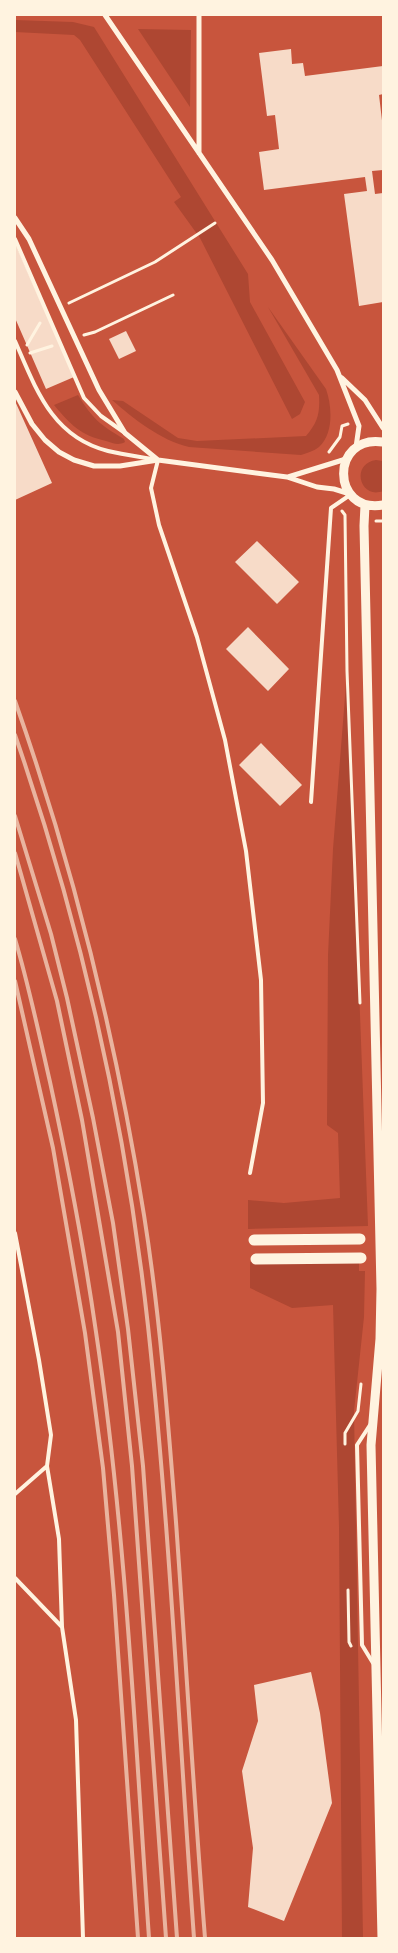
<svg xmlns="http://www.w3.org/2000/svg" width="398" height="1953" font-family="'DejaVu Sans',sans-serif">
<style>
.green{fill:#ae4732}
.building{fill:#f7dbc8}
.lines{fill:none;stroke-linecap:round;stroke-linejoin:round}
.path{stroke:#fff3e0;stroke-width:3}
.service{stroke:#fff3e0;stroke-width:4}
.minor{stroke:#fff3e0;stroke-width:5}
.tertiary{stroke:#fff3e0;stroke-width:9}
.primary{stroke:#fff3e0;stroke-width:11}
.rail{stroke:#e9b49f;stroke-width:4}
</style>
<rect width="100%" height="100%" fill="#c8553d"/>
<path class="green" d="M15,20L73,22L94,27L248,274L250,302L305,402L300,414L292,419L200,238L174,202L181,197L80,40L74,35L15,32Z
M138,29L191,30L190,107Z
M268,307L326,389C332,406 334,433 319,447C314,451 307,453 301,455L189,447C160,440 134,419 112,400L123,401L178,438L197,441L306,436C318,422 320,413 319,395Z
M78,395C93,419 99,424 124,439L125,442C118,446 113,443 106,441C80,435 71,425 54,405Z
M376,460L383,461V491C360,500 350,464 376,460Z
M347,671L368,1226L248,1229V1200L284,1203L340,1198L338,1133L327,1125L328,955L333,849Z
M359,1260V1271H365L364,1317L354,1411L363,1938H342L339,1527L333,1305L292,1308L250,1288V1262Z"/>
<path class="building" d="M291,49L292,64L303,63L305,76L383,66V94L379,95L383,129V170L372,171L375,194L383,193V302L359,306L344,194L367,191L365,177L264,190L259,152L279,149L275,115L267,116L259,53Z
M15,243L74,377L46,389L15,318Z
M126,331L136,351L119,359L109,339Z
M15,401L52,483L15,500Z
M257,541L299,582L277,604L235,562Z
M248,627L289,669L268,691L226,649Z
M261,743L302,785L280,806L239,765Z
M311,1672L320,1713L332,1803L284,1921L248,1907L253,1848L242,1771L258,1721L254,1685Z"/>
<g class="lines">
<path class="path" d="M69,303L155,262L215,223
M84,335L95,332L173,295
M27,345L40,323
M30,353L52,346
M329,452L340,437L342,426L348,424
M342,511L345,515L347,671L360,1003
M376,521H383
M345,1444V1433L358,1411L361,1384
M348,1590L349,1642L351,1646"/>
<path class="service" d="M15,239L84,398L101,416L125,433
M15,341C36,389 52,437 108,451C125,455 142,457 158,460L151,488L159,525L197,637L225,740L246,851L261,980L263,1103L250,1173
M311,802L331,508L350,495
M15,1233L39,1360L51,1435L47,1466L15,1494
M370,1425L357,1445L362,1645L373,1663
M47,1466L59,1539L62,1627
M15,1578L62,1627L76,1720L83,1938"/>
<path class="minor" d="M105,15L272,260L337,370L359,426L356,447
M199,153V15
M15,218L29,239L99,390L125,433L158,460
M342,378L365,400L383,428
M15,392L32,424L45,440L59,452L74,460L94,466H120L158,460L287,477L317,487L334,489L350,494
M288,477L346,459"/>
<path class="tertiary" d="M383,442C330,434 331,514 383,505
M365,505L364,526L381,1289L380,1339L371,1445L382,1938"/>
<path class="primary" d="M254,1240L360,1239
M256,1259L361,1258"/>
<path class="rail" d="M15,701C74,868 116,1040 144,1215C160,1316 168,1420 176,1522C186,1661 194,1800 205,1938
M15,735C81,925 126,1126 148,1326C170,1529 179,1734 194,1938
M15,816L51,934L67,998L93,1118L113,1223L128,1329L143,1466L177,1938
M15,853L57,1001L82,1120L118,1332L132,1466L166,1938
M15,939C29,986 39,1034 50,1082C68,1165 84,1248 96,1332C126,1532 135,1736 149,1938
M15,981L53,1148L85,1333L103,1468L114,1595L138,1938"/>
</g>
<rect width="398" height="1953" fill="none" stroke="#fff3e0" stroke-width="32"/>
</svg>
